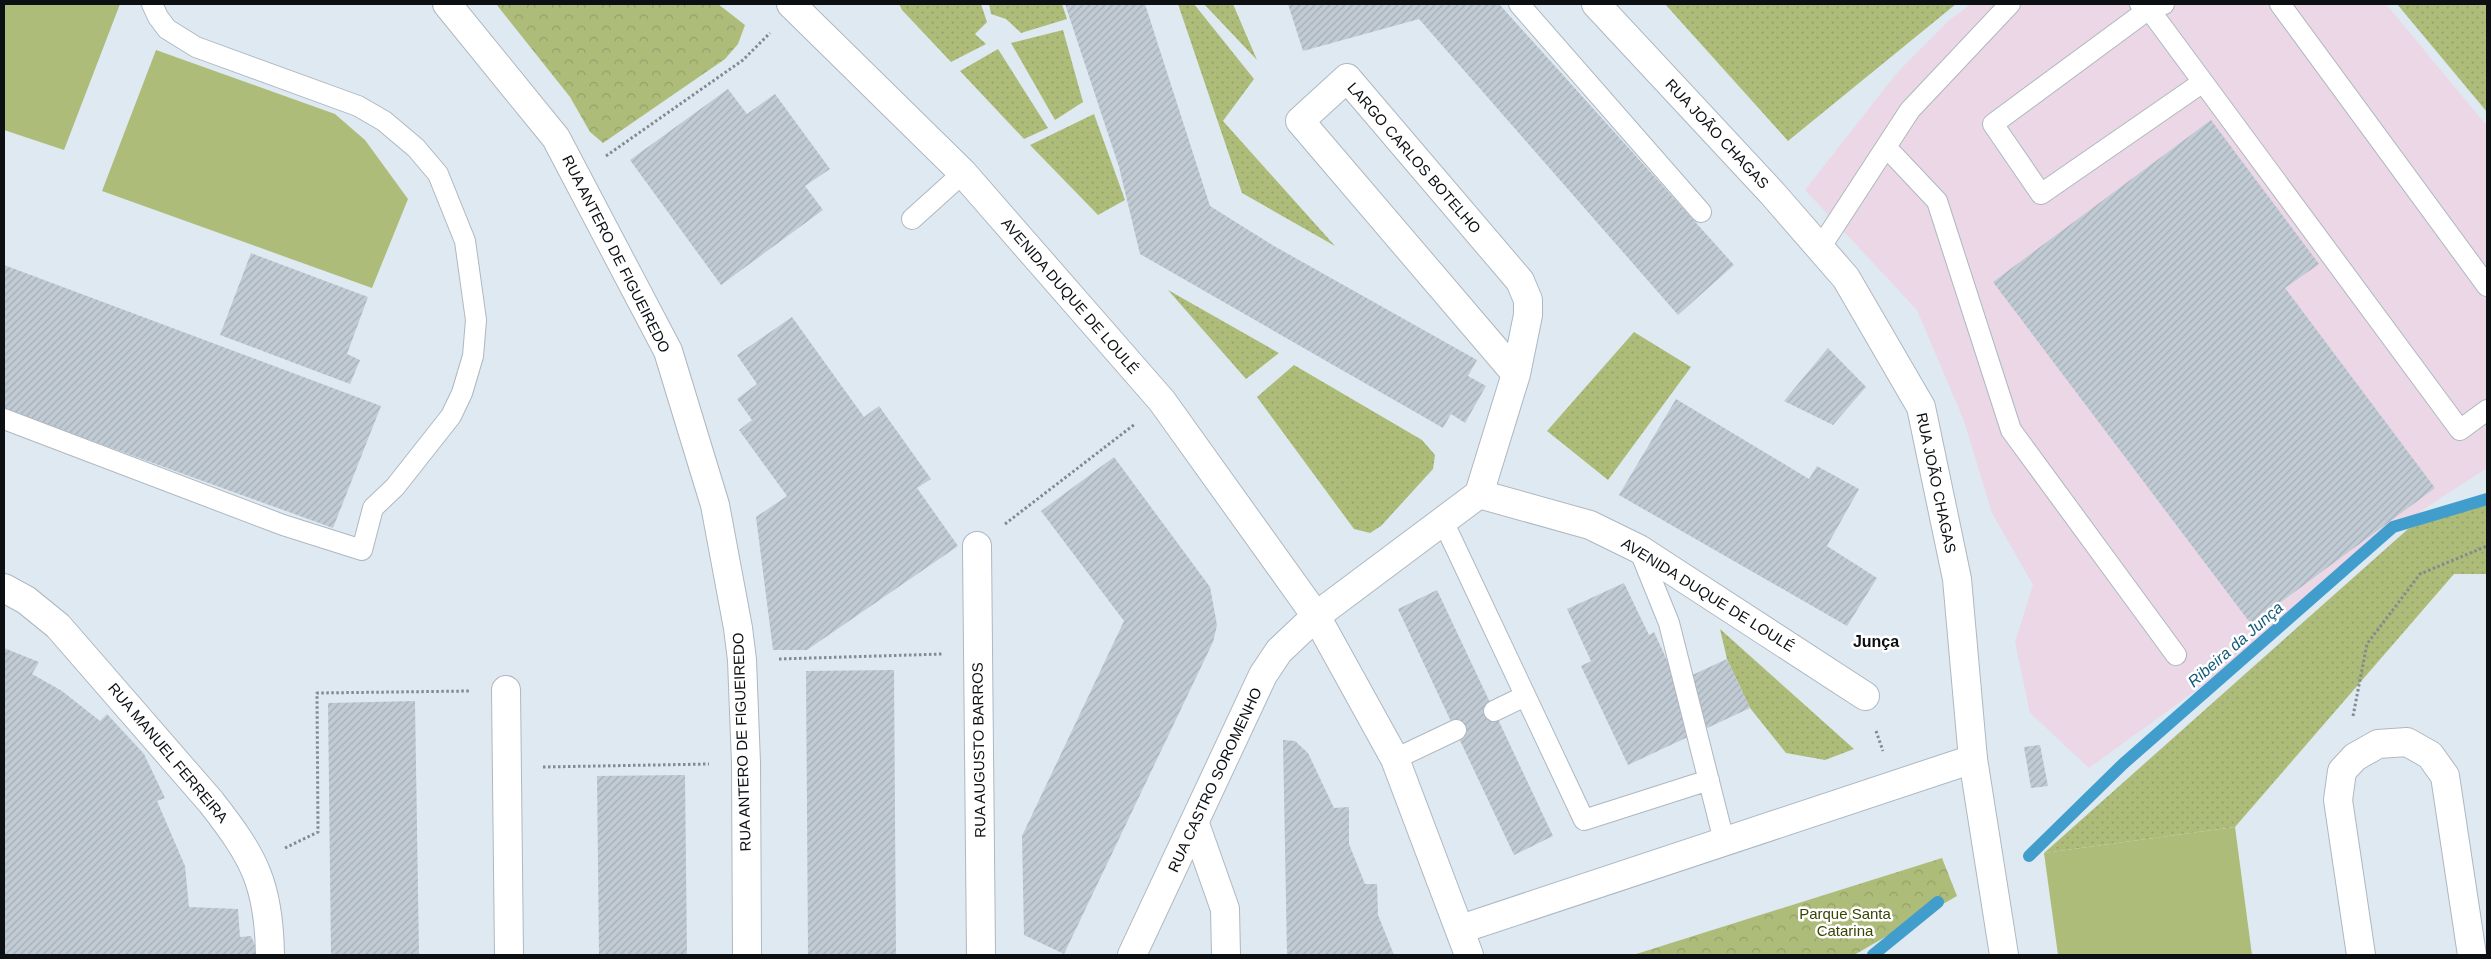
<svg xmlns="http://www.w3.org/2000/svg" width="2491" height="959" font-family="Arial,sans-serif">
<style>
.commercial{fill:#ebd7e6}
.grass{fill:url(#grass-dots)}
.park{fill:url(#park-crowns)}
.pitch{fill:#aebc7a}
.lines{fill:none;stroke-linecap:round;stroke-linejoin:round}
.stream{stroke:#419ecc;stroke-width:12}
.building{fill:url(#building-hatch)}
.service-casing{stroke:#aeb8c1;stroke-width:22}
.minor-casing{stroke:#aeb8c1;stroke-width:30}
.tertiary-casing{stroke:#aeb8c1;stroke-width:30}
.path{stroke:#838a90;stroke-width:3;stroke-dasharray:2.5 2.5;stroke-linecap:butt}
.service{stroke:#fff;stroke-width:20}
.minor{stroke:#fff;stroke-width:28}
.tertiary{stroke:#fff;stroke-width:28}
.labels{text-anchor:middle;stroke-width:5;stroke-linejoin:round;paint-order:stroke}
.street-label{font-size:15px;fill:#0d1013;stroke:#fff}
.park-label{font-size:15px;fill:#3a4402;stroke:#fff}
.neighbourhood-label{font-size:16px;font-weight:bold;fill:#0d1013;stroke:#fff}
.water-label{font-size:16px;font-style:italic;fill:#145b7b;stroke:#fff}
</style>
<defs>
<pattern id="grass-dots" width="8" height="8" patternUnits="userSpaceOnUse" patternTransform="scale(1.25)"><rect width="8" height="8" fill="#aebc7a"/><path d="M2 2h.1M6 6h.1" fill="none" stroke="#94a169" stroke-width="1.8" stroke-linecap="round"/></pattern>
<pattern id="park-crowns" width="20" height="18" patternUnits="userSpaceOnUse" patternTransform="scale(1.25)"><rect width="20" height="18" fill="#aebc7a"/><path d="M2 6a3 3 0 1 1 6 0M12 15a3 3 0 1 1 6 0" fill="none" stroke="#94a169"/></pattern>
<pattern id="building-hatch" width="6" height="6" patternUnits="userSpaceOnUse" patternTransform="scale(1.25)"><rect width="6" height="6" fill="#c1cbd4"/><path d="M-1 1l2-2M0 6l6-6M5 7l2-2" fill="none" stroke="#a5adb5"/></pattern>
</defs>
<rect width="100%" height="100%" fill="#dfe9f2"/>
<path class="commercial" d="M1971,4H2386L2487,126V468L2427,507L2202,686L2089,768L2030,713L2015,642L2033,585L1992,513L1964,421L1917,310L1805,190L1896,74L1948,21Z"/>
<path class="grass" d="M899,4H981L987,22L975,34L986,44L951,62L902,10Z
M989,4H1062L1067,19L1021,33L1006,19L991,14Z
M1178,4H1194L1254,79L1223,121L1335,246L1242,193Z
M1204,4H1233L1257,60Z
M1665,4H1956L1788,141Z
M2397,4H2487V112Z
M1063,30L1083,102L1055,120L1011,43Z
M998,49L1048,128L1024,139L960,71Z
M1094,114L1125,200L1098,215L1030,145Z
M1168,290L1279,353L1246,379Z
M1634,332L1691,367L1608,480L1547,431Z
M1294,365L1422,440L1435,455L1433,469L1381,526L1370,533L1354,529L1257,397Z
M2487,502V574H2454L2235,827L2044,853L2408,529Z
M1720,629L1854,749L1825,760L1786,753L1750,708L1727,659Z"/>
<path class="park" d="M496,4H718L745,25L738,44L725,59L603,143L590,132L570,97Z
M1942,858L1957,896L1854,955H1633Z"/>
<path class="pitch" d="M4,4H120L64,150L4,130Z
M156,50L335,114L365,140L408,199L372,288L102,191Z
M2235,827L2252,955H2058L2044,853Z"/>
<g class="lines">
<path class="stream" d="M2029,856L2123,764L2393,527L2487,499
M1873,955L1938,902"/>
</g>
<path class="building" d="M1065,4H1145L1210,206L1274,246L1477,360L1468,376L1486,386L1465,423L1451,414L1443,428L1140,254L1119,167Z
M1288,4H1499L1734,265L1678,315L1419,19L1303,51Z
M728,89L747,114L775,94L830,169L805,186L823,210L721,285L630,160Z
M2211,120L2319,264L2285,288L2435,488L2251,624L1993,282Z
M251,253L368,297L347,354L360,360L350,384L220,335Z
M4,265L381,406L333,528L4,409Z
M792,317L864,417L879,406L931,479L917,488L958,546L807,650H773L756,517L787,496L739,430L752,420L737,399L757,384L737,355Z
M1828,348L1866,387L1833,425L1784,401Z
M1676,399L1809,479L1817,466L1859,489L1827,546L1877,578L1847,626L1619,495Z
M1114,457L1210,587L1217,625L1213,642L1064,954L1024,935L1022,836L1124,621L1041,511Z
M1624,583L1649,635L1654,632L1677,682L1727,659L1750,708L1628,765L1581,666L1591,661L1567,609Z
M1437,590L1553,836L1514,855L1398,609Z
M4,648L39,662L32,674L62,691L100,721L107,714L144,754L165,798L157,801L185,866L189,907L238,909L240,937L251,936L257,950L256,955H4Z
M894,670L896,955H808L806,671Z
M415,701L419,955H331L328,703Z
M1283,740L1295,741L1308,753L1334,808L1349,807V844L1365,884H1377L1378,915L1394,955H1287Z
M2040,745L2048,786L2031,788L2024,747Z
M685,775L687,955H599L597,776Z"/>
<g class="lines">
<g class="service-casing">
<path id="service" d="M1519,4L1701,212
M2140,4L2149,9L2460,430L2487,410
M2164,4L2149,9L1993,124L2041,194L2203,82
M2280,4L2487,286
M1886,147L1937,201L2011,430L2176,655
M912,219L963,173
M1820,248L1910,110L2010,4
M4,419L283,525L362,550L373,508L395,487L451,416L462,393L473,356L476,320L465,241L438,174L416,148L384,121L358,106L196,47L167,29L158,17L152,4
M1443,521L1584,820L1709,780
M1639,549L1669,623L1724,841
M1494,711L1525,696
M1395,759L1456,730"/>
</g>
<g class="minor-casing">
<path id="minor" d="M447,4L556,138L668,351L715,505L738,628L742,660L746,763L747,955
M791,4L963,173L1162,401L1316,616L1395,759L1469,955
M1479,494L1516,374L1300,121L1347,78L1520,281L1528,300V315L1516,374
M977,546L981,955
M4,588L26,600L58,626L211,802C254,857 269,884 270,955
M506,690L509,955
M1195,824L1225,909L1226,955
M1461,929L1973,759
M1132,955L1263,675L1279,651L1316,616L1479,494L1590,525L1639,549L1865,696
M2361,955L2338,800L2342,771L2355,757L2378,744L2407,742L2430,755L2445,776L2472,955"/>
</g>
<g class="tertiary-casing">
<path id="tertiary" d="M1596,4L1772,193L1846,278L1921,407L1957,579L1973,759L2004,955"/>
</g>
<path class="path" d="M606,156L743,60L770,33
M1005,524L1135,424
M779,659L943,654
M2353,716L2367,644L2420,574L2487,546
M1876,731L1883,751
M543,767L709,764
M285,848L318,832L317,693L470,691"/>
<use href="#service" class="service"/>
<use href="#minor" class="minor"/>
<use href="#tertiary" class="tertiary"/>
</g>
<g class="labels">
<g class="street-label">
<text transform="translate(1717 134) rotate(47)" y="5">RUA JOÃO CHAGAS</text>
<text transform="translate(1414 158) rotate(49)" y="5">LARGO CARLOS BOTELHO</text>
<text transform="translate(616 254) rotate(63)" y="5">RUA ANTERO DE FIGUEIREDO</text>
<text transform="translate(1070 296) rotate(49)" y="5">AVENIDA DUQUE DE LOULÉ</text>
<text transform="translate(1936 483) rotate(78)" y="5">RUA JOÃO CHAGAS</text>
<text transform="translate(1708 595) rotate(32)" y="5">AVENIDA DUQUE DE LOULÉ</text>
<text transform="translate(742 742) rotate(-92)" y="5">RUA ANTERO DE FIGUEIREDO</text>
<text transform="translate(979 750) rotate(-91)" y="5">RUA AUGUSTO BARROS</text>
<text transform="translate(168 753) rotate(50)" y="5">RUA MANUEL FERREIRA</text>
<text transform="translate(1215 780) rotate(-65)" y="5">RUA CASTRO SOROMENHO</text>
</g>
<g class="park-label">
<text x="1845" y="919">Parque Santa<tspan x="1845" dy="17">Catarina</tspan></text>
</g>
<g class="neighbourhood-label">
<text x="1876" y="647">Junça</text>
</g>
<g class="water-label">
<text transform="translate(2235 644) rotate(-41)" y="6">Ribeira da Junça</text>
</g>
</g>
<rect width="2491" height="959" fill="none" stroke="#0d1013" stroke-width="10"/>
</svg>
